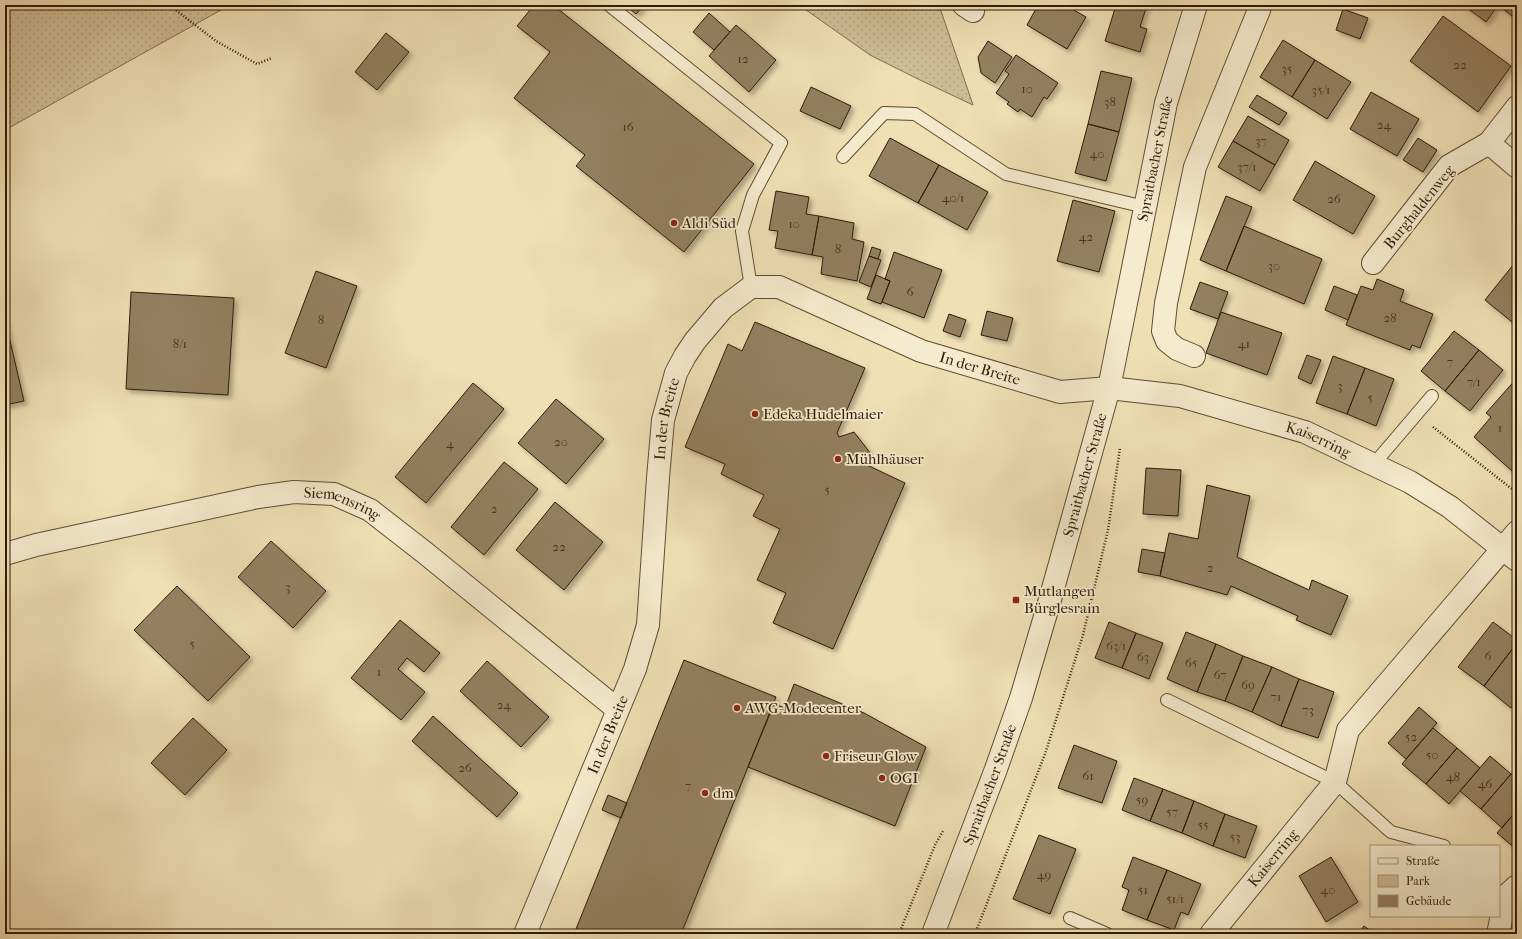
<svg xmlns="http://www.w3.org/2000/svg" width="1522" height="939" font-family="'IM FELL French Canon',serif">
<style>
.green{fill:url(#green-dots);stroke:#806c4f}
.building{fill:#948061;stroke:#311907;filter:url(#shadow)}
.lines{fill:none;stroke-linecap:round;stroke-linejoin:round}
.service-casing{stroke:#614b32;stroke-width:14}
.minor-casing{stroke:#614b32;stroke-width:24}
.tertiary-casing{stroke:#614b32;stroke-width:24}
.path{stroke:#311907;stroke-width:2.5;stroke-dasharray:1 2;stroke-linecap:butt}
.service{stroke:#f5ebce;stroke-width:12}
.minor{stroke:#f5ebce;stroke-width:22}
.tertiary{stroke:#f5ebce;stroke-width:22}
.poi-dot{fill:#8f2418;stroke:#f5ebce;stroke-width:1.5}
.labels{text-anchor:middle;stroke-width:3.5;stroke-linejoin:round;paint-order:stroke}
.number-label{font-size:13px;fill:#4a331e}
.street-label{font-size:15px;fill:#311907;stroke:#f5ebce}
.poi-label{font-size:15px;fill:#311907;stroke:#f5ebce;text-anchor:start}
</style>
<defs>
<pattern id="green-dots" width="8" height="8" patternUnits="userSpaceOnUse"><rect width="8" height="8" fill="#d0be97"/><path d="M2 2h.1M6 6h.1" fill="none" stroke="#b3a381" stroke-width="1.8" stroke-linecap="round"/></pattern>
<filter id="shadow"><feDropShadow dx="3.5" dy="3.5" stdDeviation="2" flood-color="#0004"/></filter>
</defs>
<rect width="100%" height="100%" fill="#f0e0b4"/>
<filter id="stains"><feTurbulence type="fractalNoise" baseFrequency=".005" numOctaves="4"/><feColorMatrix values="0 0 0 0 .2 0 0 0 0 .09 0 0 0 0 .02 0 0 0 .5 -.17"/></filter>
<radialGradient id="worn" r=".72"><stop offset=".6" stop-color="#630" stop-opacity="0"/><stop offset="1" stop-color="#630" stop-opacity=".3"/></radialGradient>
<path class="green" d="M5,5H230L5,130Z
M799,5H939L973,105L920,80L870,55Z"/>
<path class="building" d="M534,5H553L754,164L684,252L576,166L585,155L514,98L550,52L517,26Z
M625,5H644L636,14Z
M1034,5H1065L1086,17L1067,49L1027,25L1037,7Z
M1116,5H1147L1140,27L1147,29L1140,52L1105,41Z
M1463,5H1498L1486,22Z
M1498,5H1517V20Z
M1343,9L1368,18L1360,39L1336,30Z
M709,13L730,32L714,50L693,32Z
M1443,16L1511,66L1478,112L1410,61Z
M736,25L776,60L749,92L709,56Z
M386,33L409,52L377,90L355,72Z
M1283,40L1315,60L1292,97L1260,77Z
M988,41L1012,57L995,83L981,73L978,57Z
M1016,55L1058,83L1047,99L1044,97L1032,117L1020,109L1018,112L1007,104L1009,102L996,93L1009,74L1005,71Z
M1315,60L1351,82L1327,119L1292,97Z
M1101,71L1132,78L1119,132L1088,124Z
M811,87L851,106L840,129L800,111Z
M1371,92L1419,119L1397,156L1350,129Z
M1257,95L1287,113L1279,125L1249,107Z
M1248,116L1289,140L1275,165L1233,141Z
M1088,124L1119,132L1106,181L1075,173Z
M890,138L939,165L918,203L869,176Z
M1418,138L1437,150L1423,172L1403,160Z
M1233,141L1275,165L1260,191L1218,167Z
M1315,161L1375,196L1353,234L1293,200Z
M939,165L988,192L967,230L918,203Z
M776,191L809,197L806,214L819,216L812,255L775,248L778,231L769,230Z
M1226,196L1252,207L1226,271L1200,260Z
M1073,200L1115,211L1099,272L1057,261Z
M819,216L854,223L852,239L864,242L857,281L821,274L823,257L812,255Z
M1244,226L1322,259L1304,304L1226,271Z
M872,247L881,250L878,259L869,256Z
M894,252L942,270L924,318L882,302L890,281L885,279Z
M869,256L881,260L871,287L859,282Z
M1517,260V326L1485,300Z
M316,271L357,286L326,368L285,353Z
M876,275L890,281L881,304L867,299Z
M1377,279L1404,290L1400,301L1433,314L1420,348L1412,345L1410,350L1346,325L1361,286L1373,290Z
M1200,282L1228,292L1218,319L1190,309Z
M1334,286L1357,295L1348,320L1325,310Z
M131,292L234,298L228,395L126,389Z
M987,311L1013,318L1007,341L981,335Z
M1221,312L1282,333L1267,375L1206,353Z
M949,314L966,320L960,337L943,331Z
M5,319L24,401L5,405Z
M755,322L865,368L837,433L839,437L854,432L871,454L867,465L905,483L833,649L773,623L786,593L757,580L780,529L753,516L764,495L721,474L725,464L685,447L728,344L742,351Z
M1454,331L1479,350L1445,391L1421,371Z
M1479,350L1503,370L1470,411L1445,391Z
M1307,355L1321,360L1311,384L1298,378Z
M1333,356L1365,368L1347,414L1316,403Z
M1365,368L1394,379L1376,426L1347,414Z
M1517,378V466L1512,471L1474,437L1491,417L1486,413Z
M473,383L504,409L426,503L395,477Z
M556,399L604,439L566,484L518,443Z
M504,462L538,489L484,555L451,527Z
M1146,468L1181,470L1178,516L1143,514Z
M1207,485L1250,496L1237,557L1309,590L1312,580L1348,596L1331,635L1296,620L1298,616L1231,586L1227,595L1160,576L1169,533L1198,539Z
M555,502L603,542L564,590L516,550Z
M271,541L326,591L293,628L238,577Z
M1142,549L1165,553L1160,576L1138,572Z
M177,586L250,657L208,701L134,630Z
M400,620L440,653L424,672L407,658L398,669L425,692L401,720L351,678Z
M1109,622L1136,633L1122,668L1095,658Z
M1493,622L1517,640V643L1484,686L1458,667Z
M1186,632L1216,644L1197,692L1167,679Z
M1136,633L1163,643L1149,679L1122,668Z
M1517,643V700L1511,708L1484,686Z
M1216,644L1243,656L1225,701L1197,692Z
M1243,656L1272,667L1252,712L1225,701Z
M684,660L776,697L681,934H574Z
M487,661L549,717L521,747L460,691Z
M1272,667L1299,679L1281,726L1252,712Z
M1299,679L1334,692L1318,738L1281,726Z
M794,684L864,713L926,747L895,826L748,767L774,704L785,708Z
M1419,707L1437,723L1406,759L1388,743Z
M433,716L518,793L497,817L412,741Z
M193,718L227,750L185,795L151,763Z
M1433,728L1457,748L1426,784L1402,764Z
M1074,745L1117,761L1102,803L1058,788Z
M1457,748L1480,768L1449,804L1426,784Z
M1490,756L1511,774L1481,809L1460,791Z
M1511,774L1517,779V810L1502,828L1481,809Z
M1134,778L1163,789L1150,821L1122,810Z
M1163,789L1194,801L1182,833L1150,821Z
M608,795L627,803L621,818L602,810Z
M1194,801L1225,814L1213,846L1182,833Z
M1517,810V850L1497,833Z
M1225,814L1257,826L1245,858L1213,846Z
M1039,835L1076,849L1050,914L1013,899Z
M1133,857L1167,870L1147,920L1122,910L1129,890L1122,887Z
M1331,857L1358,902L1326,922L1299,876Z
M1167,870L1201,884L1188,915L1181,912L1174,930L1147,920Z
M1364,926L1375,934H1358Z"/>
<g class="lines">
<g class="service-casing">
<path id="service" d="M609,5L781,143L753,195L742,231L751,287
M843,157L884,113L915,114L1006,174L1145,207
M1374,464L1432,396
M1167,700L1335,782L1391,832L1444,846
M1070,918L1107,934"/>
</g>
<g class="minor-casing">
<g id="minor">
<path d="M964,5L973,11"/>
<path d="M1517,107L1489,143L1517,167"/>
<path d="M1373,263L1449,166L1489,143"/>
<path d="M1194,356L1177,349L1167,341L1163,331L1166,303L1195,167L1259,10L1260,5"/>
<path id="s1" d="M5,554L36,545L258,497L294,492L334,494L370,510L424,552L617,709"/>
<path id="s2" d="M525,934L635,669L648,625L658,478L663,420L676,373L685,356L695,341L723,308L751,287H779L921,351L1060,392L1109,388L1180,396L1305,432L1410,482L1450,507L1517,560"/>
<path id="s3" d="M1211,934L1335,782L1348,730L1517,532"/>
<path d="M1498,934L1506,896L1517,886"/>
</g>
</g>
<g class="tertiary-casing">
<g id="tertiary">
<path id="s4" d="M933,934L996,769L1021,698L1049,603L1109,388L1166,103L1196,5"/>
</g>
</g>
<path class="path" d="M169,5L216,41L257,64L272,58
M1433,427L1517,493
M899,934L935,845L943,831
M975,934L1045,754L1083,635L1108,530L1120,448"/>
<use href="#service" class="service"/>
<use href="#minor" class="minor"/>
<use href="#tertiary" class="tertiary"/>
</g>
<g class="poi-dot">
<circle cx="674" cy="223" r="4"/>
<circle cx="755" cy="414" r="4"/>
<circle cx="838" cy="459" r="4"/>
<rect x="1012" y="596" width="8" height="8" rx="2"/>
<circle cx="737" cy="708" r="4"/>
<circle cx="826" cy="756" r="4"/>
<circle cx="882" cy="778" r="4"/>
<circle cx="705" cy="793" r="4"/>
</g>
<g class="labels">
<g class="number-label">
<text x="743" y="63">12</text>
<text x="1460" y="69">22</text>
<text x="1287" y="73">35</text>
<text x="1027" y="93">10</text>
<text x="1321" y="94">35/1</text>
<text x="1110" y="106">38</text>
<text x="1384" y="129">24</text>
<text x="628" y="131">16</text>
<text x="1261" y="145">37</text>
<text x="1097" y="158">40</text>
<text x="1247" y="171">37/1</text>
<text x="953" y="202">40/1</text>
<text x="1334" y="203">26</text>
<text x="794" y="228">10</text>
<text x="1086" y="241">42</text>
<text x="838" y="253">8</text>
<text x="1274" y="270">30</text>
<text x="910" y="296">6</text>
<text x="1390" y="322">28</text>
<text x="321" y="324">8</text>
<text x="180" y="348">8/1</text>
<text x="1244" y="348">41</text>
<text x="1450" y="366">7</text>
<text x="1474" y="386">7/1</text>
<text x="1340" y="390">3</text>
<text x="1370" y="402">5</text>
<text x="1500" y="432">1</text>
<text x="561" y="446">20</text>
<text x="450" y="448">4</text>
<text x="827" y="494">5</text>
<text x="494" y="513">2</text>
<text x="559" y="551">22</text>
<text x="1210" y="572">2</text>
<text x="288" y="591">3</text>
<text x="192" y="648">5</text>
<text x="1116" y="650">63/1</text>
<text x="1488" y="660">6</text>
<text x="1143" y="661">63</text>
<text x="1191" y="667">65</text>
<text x="379" y="676">1</text>
<text x="1220" y="679">67</text>
<text x="1248" y="689">69</text>
<text x="1276" y="701">71</text>
<text x="504" y="709">24</text>
<text x="1308" y="714">73</text>
<text x="1411" y="741">52</text>
<text x="1432" y="759">50</text>
<text x="465" y="772">26</text>
<text x="1088" y="780">61</text>
<text x="1453" y="781">48</text>
<text x="1485" y="788">46</text>
<text x="688" y="790">7</text>
<text x="1142" y="804">59</text>
<text x="1172" y="816">57</text>
<text x="1203" y="829">55</text>
<text x="1235" y="841">53</text>
<text x="1044" y="879">49</text>
<text x="1143" y="894">51</text>
<text x="1328" y="894">40</text>
<text x="1175" y="903">51/1</text>
</g>
<g class="street-label">
<text dy="5" stroke="none"><textPath href="#s4" startOffset="808">Spraitbacher Straße</textPath></text>
<text transform="translate(1419 207) rotate(-51)" y="5">Burghaldenweg</text>
<text dy="5" stroke="none"><textPath href="#s2" startOffset="948">In der Breite</textPath></text>
<text dy="5" stroke="none"><textPath href="#s2" startOffset="540">In der Breite</textPath></text>
<text dy="5" stroke="none"><textPath href="#s2" startOffset="1297">Kaiserring</textPath></text>
<text dy="5" stroke="none"><textPath href="#s4" startOffset="484">Spraitbacher Straße</textPath></text>
<text dy="5" stroke="none"><textPath href="#s1" startOffset="346">Siemensring</textPath></text>
<text dy="5" stroke="none"><textPath href="#s2" startOffset="216">In der Breite</textPath></text>
<text dy="5" stroke="none"><textPath href="#s4" startOffset="160">Spraitbacher Straße</textPath></text>
<text dy="5" stroke="none"><textPath href="#s3" startOffset="98">Kaiserring</textPath></text>
</g>
<g class="poi-label">
<text x="682" y="228">Aldi Süd</text>
<text x="763" y="419">Edeka Hudelmaier</text>
<text x="846" y="464">Mühlhäuser</text>
<text x="1024" y="596">Mutlangen<tspan x="1024" dy="17">Bürglesrain</tspan></text>
<text x="745" y="713">AWG-Modecenter</text>
<text x="834" y="761">Friseur Glow</text>
<text x="890" y="783">OGI</text>
<text x="713" y="798">dm</text>
</g>
</g>
<rect width="1522" height="939" fill="none" stroke="#f0e0b4" stroke-width="20"/>
<rect x="6" y="6" width="1510" height="927" fill="none" stroke="#311907" stroke-width="2"/>
<rect x="10" y="10" width="1502" height="919" fill="none" stroke="#311907"/>
<rect x="1370" y="845" width="130" height="72" fill="#f5ebce" stroke="#a7977e"/>
<rect x="1378" y="858" width="20" height="6" fill="#f5ebce" stroke="#a7977e"/>
<text x="1406" y="865" font-size="12" fill="#311907">Straße</text>
<rect x="1378" y="875" width="20" height="12" fill="#d0be97" stroke="#a7977e"/>
<text x="1406" y="885" font-size="12" fill="#311907">Park</text>
<rect x="1378" y="895" width="20" height="12" fill="#948061" stroke="#a7977e"/>
<text x="1406" y="905" font-size="12" fill="#311907">Gebäude</text>
<rect width="100%" height="100%" filter="url(#stains)"/>
<rect width="100%" height="100%" fill="url(#worn)"/>
</svg>
